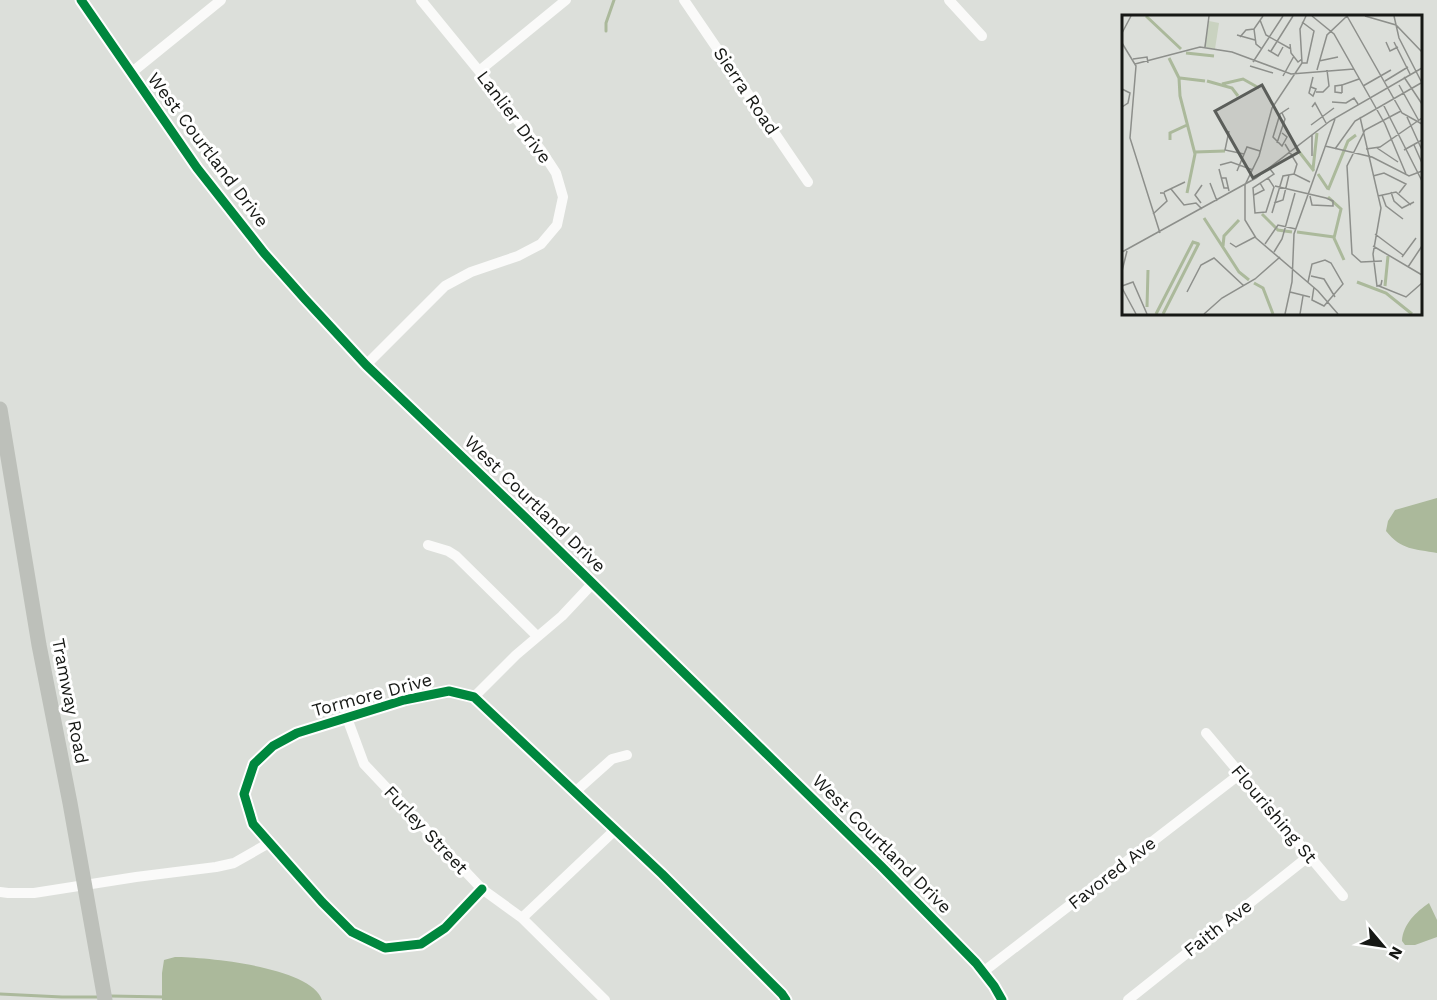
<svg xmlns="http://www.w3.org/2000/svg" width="1437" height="1000" font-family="'Work Sans',sans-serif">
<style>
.water{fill:#abb99b}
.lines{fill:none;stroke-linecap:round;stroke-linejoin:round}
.stream{stroke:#abb99b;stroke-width:3}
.minor{stroke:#fafaf9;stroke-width:10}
.secondary{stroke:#bdc0ba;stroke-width:15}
.cycleway-casing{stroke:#fff;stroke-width:13}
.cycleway{stroke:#00873e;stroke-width:9}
.labels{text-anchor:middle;stroke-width:6;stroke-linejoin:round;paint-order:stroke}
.street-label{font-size:18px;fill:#161815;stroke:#fff}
.inset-river{fill:none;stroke:#abb99b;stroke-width:3}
.inset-road{fill:none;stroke:#8d8f8b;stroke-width:1.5}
.view{fill:#5b5e5a;fill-opacity:0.15;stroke:#5b5e5a;stroke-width:3}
.inset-edge{fill:none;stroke:#161815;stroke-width:3}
</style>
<rect width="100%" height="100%" fill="#dcdfda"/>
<path class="water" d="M1437,498V553C1415,549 1401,550 1386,531L1388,521L1395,510Z
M1429,903L1437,920V937L1415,945H1405L1402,941C1403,924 1416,912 1429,903Z
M175,957C206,957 312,967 322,1000H162V973L164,960Z"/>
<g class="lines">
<path class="stream" d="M606,31V23L614,0
M0,994L62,997H100
M110,996L166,997"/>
<path class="minor" d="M81,0L197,168L264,253L304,298L366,365L527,519L882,867L976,963L994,986L1002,1000
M684,0L808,182
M949,0L982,36
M479,71L566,0
M131,73L221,0
M366,365L445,286L471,272L518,256L541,244L557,225L563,197L556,173L541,150L479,71L421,0
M428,545L448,551L456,556L537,636
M474,697L516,655L562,616L593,583
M347,718L364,764L482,889L522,918L605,1000
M1206,733L1343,896
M575,792L612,759L627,755
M482,889L445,928L421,944L385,948L352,932L322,902L253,824L244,794L254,764L273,746L297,733L404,700L449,691L474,697L662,874L782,994L786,1000
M0,892L8,893H34L136,877L216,867L234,863L269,843
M522,918L615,830
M983,972L1240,774
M1128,1000L1309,856"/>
<path class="secondary" d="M0,409L39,645L70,803L105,1000"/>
<g class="cycleway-casing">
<path id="cycleway" d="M81,0L197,168L264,253L304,298L366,365L527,519L882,867L976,963L994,986L1002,1000
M482,889L445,928L421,944L385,948L352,932L322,902L253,824L244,794L254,764L273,746L297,733L404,700L449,691L474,697L662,874L782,994L786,1000"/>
</g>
<use href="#cycleway" class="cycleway"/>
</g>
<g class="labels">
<g class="street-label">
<text transform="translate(746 91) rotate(56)" y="6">Sierra Road</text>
<text transform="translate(514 117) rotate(53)" y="6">Lanlier Drive</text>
<text transform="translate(208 150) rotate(53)" y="6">West Courtland Drive</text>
<text transform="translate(535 504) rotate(44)" y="6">West Courtland Drive</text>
<text transform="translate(372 695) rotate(-15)" y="6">Tormore Drive</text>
<text transform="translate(70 701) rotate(79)" y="6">Tramway Road</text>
<text transform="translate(1274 814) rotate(50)" y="6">Flourishing St</text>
<text transform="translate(426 830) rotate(47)" y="6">Furley Street</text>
<text transform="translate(882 844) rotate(45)" y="6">West Courtland Drive</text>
<text transform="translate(1112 873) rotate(-38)" y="6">Favored Ave</text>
<text transform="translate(1218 928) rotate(-38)" y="6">Faith Ave</text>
</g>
</g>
<g transform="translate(1122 15)">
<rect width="300" height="300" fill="#dcdfda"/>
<path d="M87,6L97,8L93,34L82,32Z" fill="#c9d2c0"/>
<path class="inset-river" d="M24,1L59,34M64,38L92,41M47,43L57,63L58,81L73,139L65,178M58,63L83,66M85,66L110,73L116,81M100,69L121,64L137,73M48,125V118L65,110M175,134L192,156M73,137L103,136M191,154L195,118M196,159L206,174M206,175L226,126L234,120M206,182L219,194L212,223L222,245M140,199L156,215L170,217M82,203L117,257L127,265M175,217L212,222M101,231L102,221L117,205M235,267L264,278L290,299M132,268L141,273L151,299M263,271L266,241M25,292L26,255M34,299L71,227L77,229M41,299L77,228"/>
<path class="inset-road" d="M184,1L178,14L180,48L150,93L137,141L123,170V205L134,223L196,276L216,299M190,1L212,19L263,109L284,159M225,1L280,98L300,109M243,1L274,10L300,37M272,1L277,23L300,68M138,5L144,20L169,34M132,14L134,29L140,34M0,18L9,1M115,20L133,25M118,22L124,15L132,14L141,1M264,27L268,36L276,32M272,27L288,59M0,28L14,51L8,123L38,218M168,29L169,38L176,47L180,44M83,32L87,1M146,35L156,41L161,32M149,36L171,1M11,44L25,42L26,48M197,46L216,42M131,47L161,1M180,48H185L192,16L180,7M13,49L78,32L110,37L169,59L232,54M128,51L151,58M195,55L205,20L225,1M161,61L172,41M282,62L300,89M263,66L286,52M277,70L297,106M241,71L269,55M189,72L194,74L191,81L187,78L191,62M0,74L8,78L6,88L0,92M194,77H201L207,71L205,55M220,78V70L237,64M220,78L213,77V71L220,70M210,87L224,88L232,83L236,89M261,89L300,166M190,92L193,88L204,108M238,102L259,193L251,239L255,271L259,270L260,265M285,102L300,135M189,110L212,93M107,116L103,135L122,139M160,118L165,122L160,131L151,122L158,99L167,93M190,120V141M155,128L163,104L160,98M163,129L175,149L172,159M292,130L300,148M203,131L250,142L287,161L300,156M255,133L276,147M213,134L233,106L299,68M244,134L258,132L300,103M282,135L300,125M98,150L109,147L131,155M97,154L102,173H106M115,156L125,132L138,136M251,161L262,158L284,169L277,178M99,163H104L107,176M146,163L152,172L144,197L133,198L131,173L152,159L148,154M88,168L95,186M153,171L204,183L211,186V191L190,190L188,181M49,174L62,190L74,188L80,194M42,177L63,167M269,177L272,186L280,193L292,187M132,180L142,175L138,168M260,180L264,191L281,204M256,181L274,177L289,190M79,188L73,180L80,170M152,188L161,185L167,160M150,198L161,161L172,159L188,167M31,199L45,186L42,178H38M253,219L281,240M108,228L114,232L133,222M143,229L156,210L174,214M251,231L300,260M0,237L134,163L208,106L300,53M152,237L160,224L173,178M280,242L294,223M260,246L239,247L230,239L225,151L243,115L279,96M286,252L300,231M0,256L5,236M189,261L202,264L213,282M186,267L190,249L203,245L209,248L221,269L202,291L190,285L192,272M0,271L11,267L25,299M257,271L284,282L300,268M0,273L14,299M65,277L79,250L92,243L122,271M168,277L188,282M82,299L100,283L133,264L158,242M163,299L170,267L172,219L213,104M178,299L181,281"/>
<path class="view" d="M140,70L177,137L131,163L93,96Z"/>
<rect width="300" height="300" class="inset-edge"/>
</g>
<g transform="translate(1383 946) rotate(119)" stroke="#ffffff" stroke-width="4.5" paint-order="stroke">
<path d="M0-4.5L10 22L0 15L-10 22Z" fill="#161815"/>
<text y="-9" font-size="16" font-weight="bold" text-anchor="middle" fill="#161815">N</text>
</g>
</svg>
